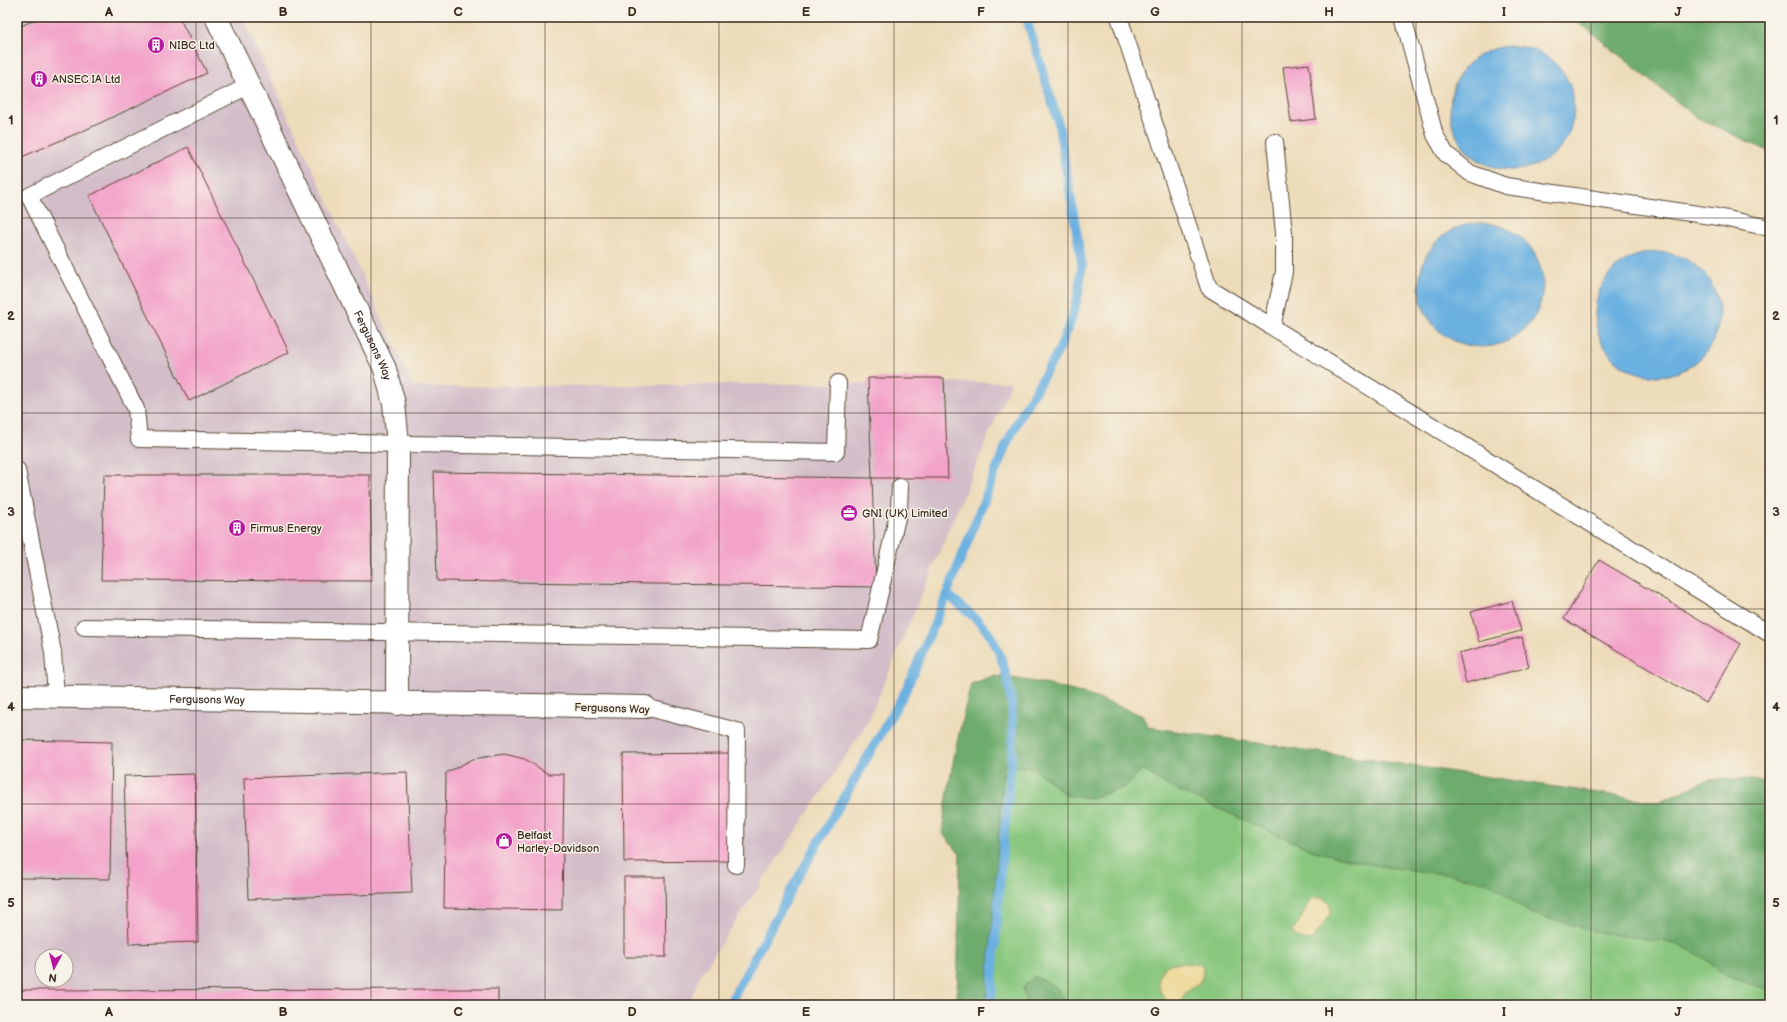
<svg xmlns="http://www.w3.org/2000/svg" width="1787" height="1022" font-family="'Balsamiq Sans',sans-serif">
<style>
.industrial{fill:#d2bdc8;fill-rule:evenodd}
.green{fill:#89c77e;stroke:#62784e}
.forest{fill:#6eac6d;stroke:#546b46}
.sand{fill:#eeda9e;stroke:#94825e}
.water{fill:#6ab0e0;stroke:#526d7f}
.lines{fill:none;stroke-linecap:round;stroke-linejoin:round}
.stream{stroke:#6ab0e0;stroke-width:9}
.building{fill:#f3a3c9}
.service-casing{stroke:#564535;stroke-width:18}
.minor-casing{stroke:#564535;stroke-width:24}
.service{stroke:#fff;stroke-width:16}
.minor{stroke:#fff;stroke-width:22}
.grid{fill:none;stroke:#3b2a1e;stroke-width:1;stroke-opacity:0.55}
.labels{text-anchor:middle;stroke-width:3;stroke-linejoin:round;paint-order:stroke}
.poi-label{font-size:11px;fill:#3b2a1e;stroke:#f7f3e8;text-anchor:start}
.street-label{font-size:11px;fill:#3b2a1e;stroke:#f7f3e8}
.neatline{fill:none;stroke:#3b2a1e;stroke-width:1.5}
.grid-label{font-size:13px;text-anchor:middle;font-weight:bold;fill:#3b2a1e}
</style>
<rect width="100%" height="100%" fill="#f7f3e8"/>
<filter id="ink" filterUnits="userSpaceOnUse"><feTurbulence type="fractalNoise" baseFrequency=".025" numOctaves="2"/><feDisplacementMap in="SourceGraphic" scale="8" xChannelSelector="R" yChannelSelector="G"/><feConvolveMatrix kernelMatrix="1 2 1 2 8 2 1 2 1" color-interpolation-filters="sRGB"/></filter>
<filter id="wash" filterUnits="userSpaceOnUse"><feTurbulence type="fractalNoise" baseFrequency=".012" numOctaves="4" result="noise"/><feDisplacementMap in="SourceGraphic" scale="16" xChannelSelector="R" yChannelSelector="G"/><feGaussianBlur stdDeviation="0.9" result="paint"/><feColorMatrix in="noise" values="0 0 0 0 0 0 0 0 0 0 0 0 0 0 0 0 0 1.4 0 .05"/><feComposite in="paint" operator="in"/></filter>
<g filter="url(#wash)">
<rect width="100%" height="100%" fill="#eddcba"/>
<path class="industrial" d="M17,17H242L414,387L1011,382L868,722L700,976L688,1005H17ZM42,956H66V980H42Z"/>
<path class="green" d="M1007,707L1658,802L1711,779L1770,782V1005H986Z"/>
<path class="forest" d="M1569,17H1770V152L1696,117L1587,29Z
M993,676C1046,681 1094,695 1143,716L1148,727L1658,802L1711,779H1743L1770,782V990L1728,977L1701,956L1678,944L1592,931L1530,913L1490,883L1458,876L1379,866L1314,851L1168,786L1142,769L1125,787L1091,798L1066,795L1034,768L1004,765L986,1005H957L960,854L942,833C948,783 958,733 971,684Z
M1034,976L1055,986L1071,1005H1026L1023,988Z"/>
<path class="sand" d="M1313,898H1322L1329,903L1331,912L1313,940C1304,941 1298,940 1292,932C1302,921 1304,907 1313,898Z
M1172,963L1199,964L1203,968C1203,982 1197,985 1186,991L1181,1002C1162,1009 1152,980 1164,968C1166,966 1170,964 1172,963Z"/>
<path class="water" d="M1450 108a62 62 0 1 1 124 0a62 62 0 1 1-124 0Z
M1419 285a62 62 0 1 1 124 0a62 62 0 1 1-124 0Z
M1595 314a62 62 0 1 1 124 0a62 62 0 1 1-124 0Z"/>
<g class="lines">
<path class="stream" d="M947,594C963,608 986,624 995,644C1026,708 1008,779 1003,847C998,900 995,952 991,1005
M729,1005L791,890L906,690L947,594L1006,445L1023,411L1059,350L1071,321L1079,291L1082,264L1058,122L1026,17"/>
</g>
<g id="blocks">
<path class="building" d="M40,17H179L207,73L85,130L17,159V28Z
M1309,64L1316,119L1291,122L1283,67Z
M188,147L289,352L189,401L89,196Z
M868,378H944L948,478H872L876,587L437,581L434,472L872,478Z
M104,475H370L372,581L101,580Z
M1599,560L1741,644L1706,703L1564,619Z
M1512,601L1521,631L1479,642L1471,612Z
M1522,637L1529,667L1466,683L1459,653Z
M17,740L112,742L110,879L17,878Z
M729,753L731,861L624,862L623,754Z
M504,754L525,759L548,774H564L562,910L444,908L446,773L473,759Z
M407,772L412,893L248,899L244,778Z
M195,774L198,942L129,944L124,776Z
M624,877H665L666,957H624Z
M498,989V1005H17V990Z"/>
</g>
</g>
<g filter="url(#ink)">
<use href="#blocks" fill-opacity="0" stroke="#564535" stroke-width="1"/>
<g class="lines">
<g class="service-casing">
<path id="service" d="M1119,17L1209,288L1770,634
M1403,17L1435,135L1446,154L1470,173L1506,186L1718,217L1770,228
M248,86L29,196L136,409L139,439L836,452L838,383
M1272,327L1284,272V233L1275,142
M17,470L53,652L56,697
M84,627L869,640L899,509L900,487
M645,707L737,731L736,865"/>
</g>
<g class="minor-casing">
<g id="minor">
<path id="s1" d="M216,17L385,369L394,404L398,443L397,704"/>
<path id="s2" d="M17,696L645,707"/>
</g>
</g>
<use href="#service" class="service"/>
<use href="#minor" class="minor"/>
</g>
</g>
<path class="grid" d="M196,17V1005M371,17V1005M545,17V1005M719,17V1005M894,17V1005M1068,17V1005M1242,17V1005M1416,17V1005M1591,17V1005M17,218H1770M17,413H1770M17,609H1770M17,804H1770"/>
<defs>
<g id="building-disc" transform="scale(0.9)"><circle r="9.5" fill="#b5179e" stroke="#f7f3e8"/><path d="M-4-6H4V6H1V3H-1V6H-4ZM-2.5-4.3h1.7v1.8h-1.7ZM.8-4.3h1.7v1.8H.8ZM-2.5-1h1.7V.8h-1.7ZM.8-1h1.7V.8H.8Z" fill="#fff"/></g>
<g id="office-disc" transform="scale(0.9)"><circle r="9.5" fill="#b5179e" stroke="#f7f3e8"/><path d="M-6-3h4V-5.5h4V-3h4V5H-6ZM-1-4.5V-3h2v-1.5ZM-6 0V1H6V0Z" fill="#fff"/></g>
<g id="shop-disc" transform="scale(0.9)"><circle r="9.5" fill="#b5179e" stroke="#f7f3e8"/><path d="M-5-2.5h2.3a2.7 3.5 0 0 1 5.4 0H5L5.5 6h-11ZM-1.5-2.5h3a1.5 2.3 0 0 0-3 0Z" fill="#fff"/></g>
</defs>
<g fill-rule="evenodd">
<use href="#building-disc" x="156" y="45"/>
<use href="#building-disc" x="39" y="79"/>
<use href="#office-disc" x="849" y="513"/>
<use href="#building-disc" x="237" y="528"/>
<use href="#shop-disc" x="504" y="841"/>
</g>
<g class="labels">
<g class="poi-label">
<text x="169" y="49">NIBC Ltd</text>
<text x="52" y="83">ANSEC IA Ltd</text>
<text x="862" y="517">GNI (UK) Limited</text>
<text x="250" y="532">Firmus Energy</text>
<text x="517" y="839">Belfast<tspan x="517" dy="13">Harley-Davidson</tspan></text>
</g>
<g class="street-label">
<text dy="4" stroke="none"><textPath href="#s1" startOffset="364">Fergusons Way</textPath></text>
<text dy="4" stroke="none"><textPath href="#s2" startOffset="190">Fergusons Way</textPath></text>
<text transform="translate(612 708) rotate(2)" y="4">Fergusons Way</text>
</g>
</g>
<rect width="1787" height="1022" fill="none" stroke="#f7f3e8" stroke-width="44"/>
<g transform="translate(54 968) rotate(187)"><circle r="19" fill="#f7f3e8" stroke="#aca397"/>
<path d="M0-3L7 15L0 10L-7 15Z" fill="#b5179e"/>
<text y="-6" font-size="11" font-weight="bold" text-anchor="middle" fill="#3b2a1e">N</text>
</g>
<rect x="22" y="22" width="1743" height="978" class="neatline"/>
<g class="grid-label">
<text x="109" y="16">A</text>
<text x="283" y="16">B</text>
<text x="458" y="16">C</text>
<text x="632" y="16">D</text>
<text x="806" y="16">E</text>
<text x="981" y="16">F</text>
<text x="1155" y="16">G</text>
<text x="1329" y="16">H</text>
<text x="1504" y="16">I</text>
<text x="1678" y="16">J</text>
<text x="11" y="124">1</text>
<text x="1776" y="124">1</text>
<text x="11" y="320">2</text>
<text x="1776" y="320">2</text>
<text x="11" y="516">3</text>
<text x="1776" y="516">3</text>
<text x="11" y="711">4</text>
<text x="1776" y="711">4</text>
<text x="11" y="907">5</text>
<text x="1776" y="907">5</text>
<text x="109" y="1016">A</text>
<text x="283" y="1016">B</text>
<text x="458" y="1016">C</text>
<text x="632" y="1016">D</text>
<text x="806" y="1016">E</text>
<text x="981" y="1016">F</text>
<text x="1155" y="1016">G</text>
<text x="1329" y="1016">H</text>
<text x="1504" y="1016">I</text>
<text x="1678" y="1016">J</text>
</g>
</svg>
